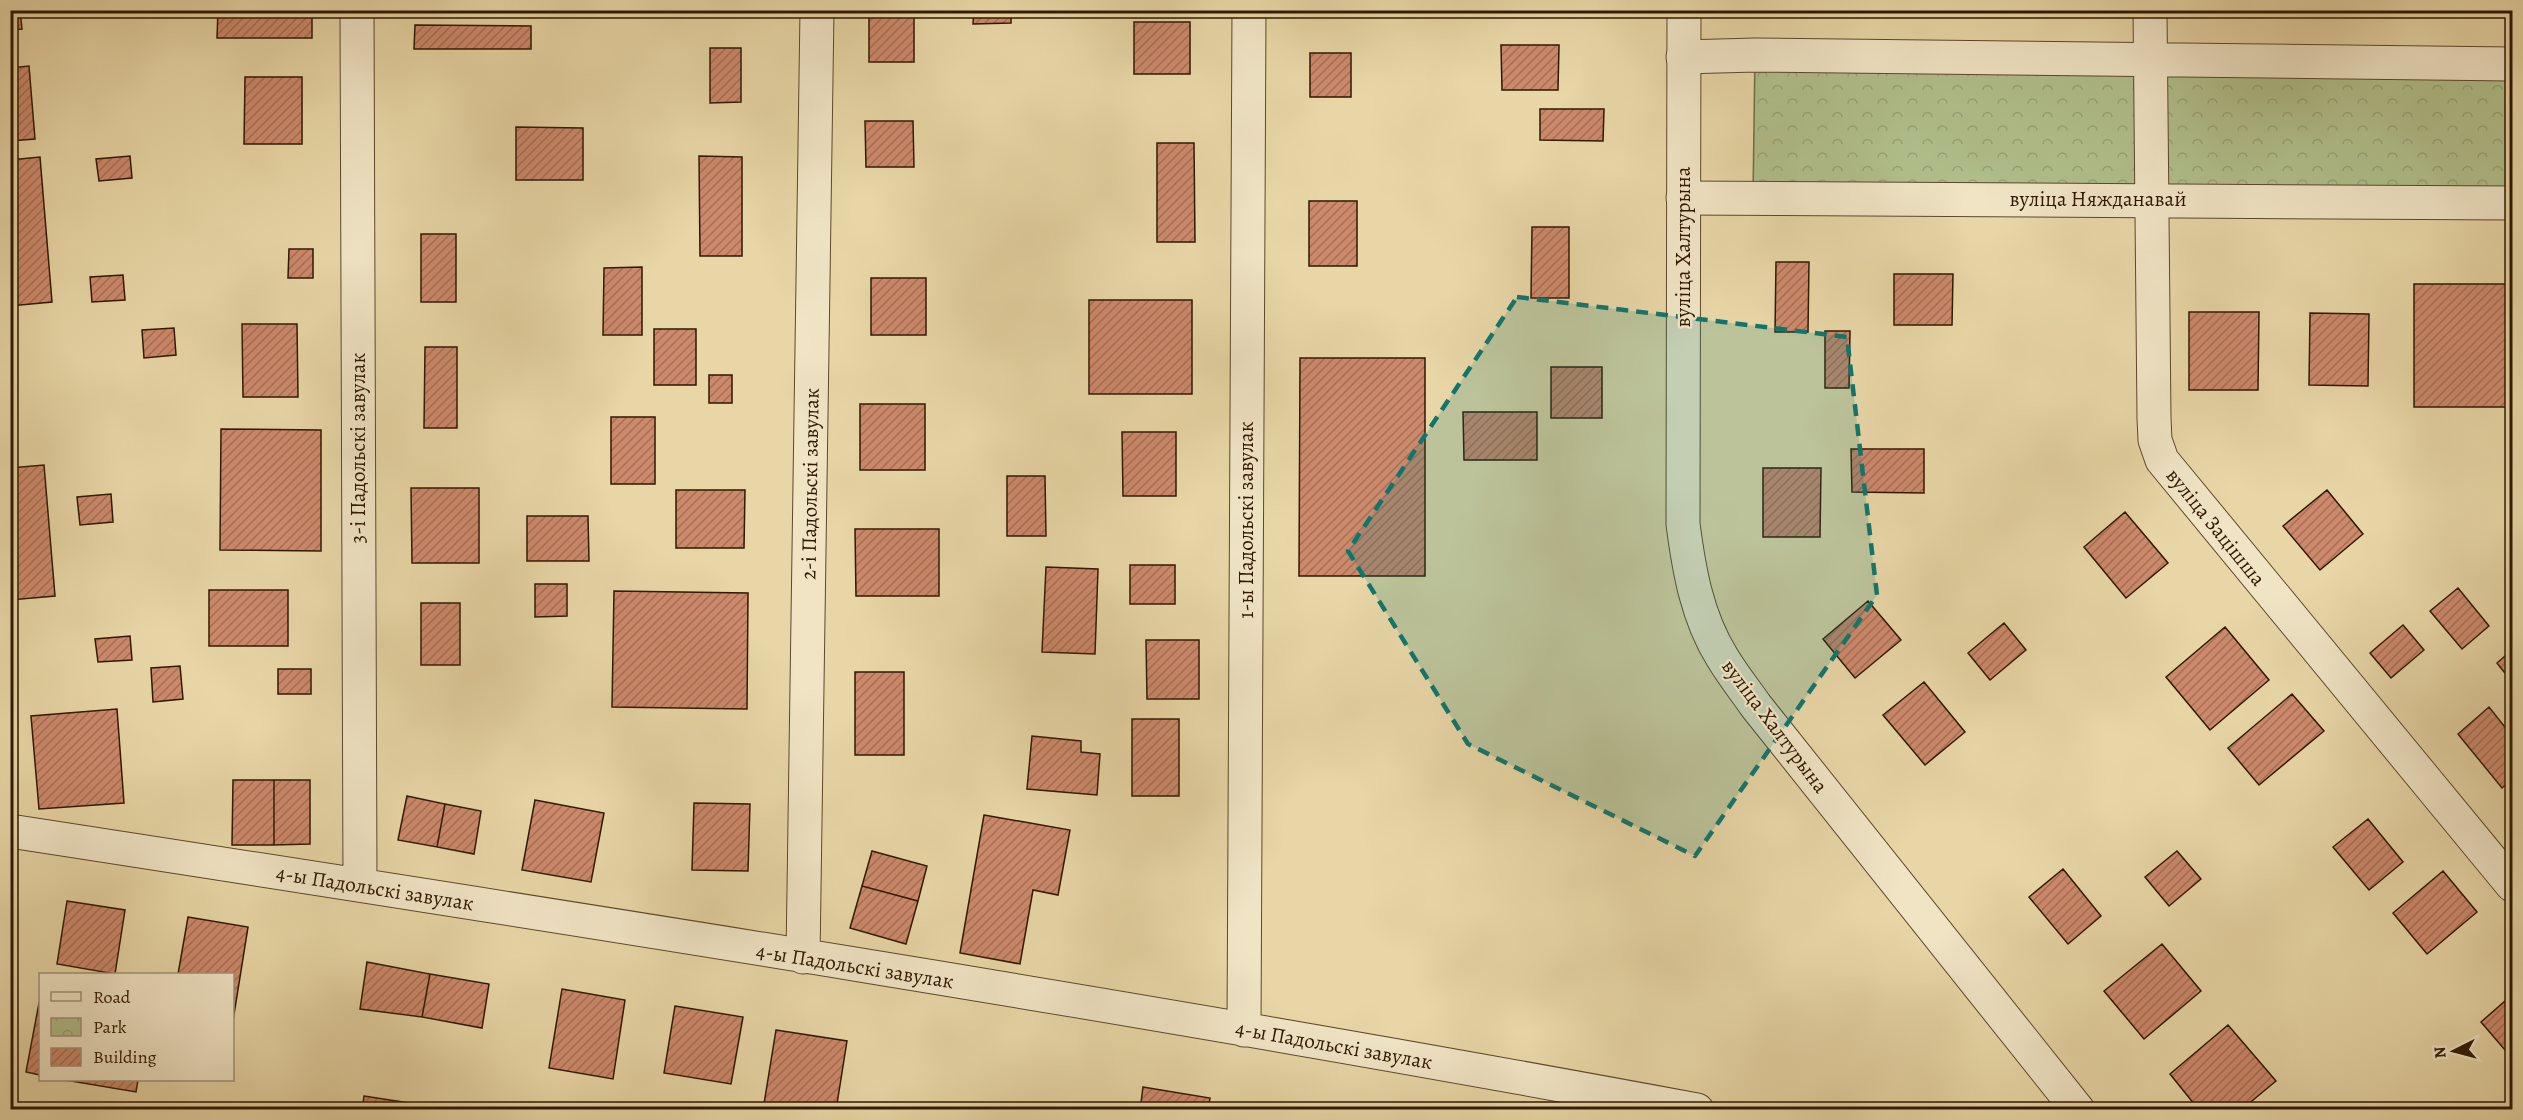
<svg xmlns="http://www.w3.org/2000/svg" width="2523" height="1120" font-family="Alegreya,serif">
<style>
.park{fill:url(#park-crowns);stroke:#706c46;stroke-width:1.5}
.building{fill:url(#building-hatch);stroke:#2f1801;stroke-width:1.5}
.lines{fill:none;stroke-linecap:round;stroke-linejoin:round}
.minor-casing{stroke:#5d482a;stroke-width:35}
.tertiary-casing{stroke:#5d482a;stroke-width:35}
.minor{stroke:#f0e4c5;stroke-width:33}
.tertiary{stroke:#f0e4c5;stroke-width:33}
.marked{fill:#0f766e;fill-opacity:0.2;stroke:#0f766e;stroke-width:4.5;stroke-dasharray:12 8;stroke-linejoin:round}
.labels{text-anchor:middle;stroke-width:4.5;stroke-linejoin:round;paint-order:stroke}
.street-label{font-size:21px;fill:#2f1801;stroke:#f0e4c5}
</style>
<defs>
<pattern id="park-crowns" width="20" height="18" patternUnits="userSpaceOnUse" patternTransform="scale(1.5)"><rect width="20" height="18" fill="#b0bf8b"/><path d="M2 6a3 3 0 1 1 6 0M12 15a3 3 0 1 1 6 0" fill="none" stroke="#98a376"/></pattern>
<pattern id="building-hatch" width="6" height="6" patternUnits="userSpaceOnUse" patternTransform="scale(1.5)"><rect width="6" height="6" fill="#cd896c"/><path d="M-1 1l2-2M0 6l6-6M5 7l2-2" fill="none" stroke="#a76f56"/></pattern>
</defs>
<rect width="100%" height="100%" fill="#e8d6a6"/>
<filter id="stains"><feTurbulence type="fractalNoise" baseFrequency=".00333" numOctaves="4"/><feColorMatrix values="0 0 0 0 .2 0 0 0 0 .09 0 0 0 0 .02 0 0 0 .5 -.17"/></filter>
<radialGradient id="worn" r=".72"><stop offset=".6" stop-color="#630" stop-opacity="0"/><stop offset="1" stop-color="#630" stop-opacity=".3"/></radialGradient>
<path class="park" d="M1755,55L2512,64V203L1753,197Z"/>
<path class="building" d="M10,10H20L22,29L10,30Z
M218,10H312V38H217Z
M869,10H914V62H869Z
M974,10H1011V23L973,24Z
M1134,22H1190V74H1134Z
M415,25L531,26V49H414Z
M1501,45H1559L1558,90H1502Z
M710,48H741V102L710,103Z
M1310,53H1351V97H1310Z
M29,66L35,139L10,141V68Z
M245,77H302V144H244Z
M1540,109H1604L1603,141L1540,140Z
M865,121H913L914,167H866Z
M516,127L583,128V180H516Z
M1157,143H1194L1195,242H1157Z
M130,156L132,178L99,181L96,159Z
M699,156L742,157V256H700Z
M40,157L52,302L10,306V160Z
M1309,201H1357V266H1309Z
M1532,227H1569V298H1531Z
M421,234H456V302H421Z
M289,249H313V278H288Z
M1776,262H1809L1808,332H1775Z
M642,267V335H603L604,268Z
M1894,274H1953L1952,325H1894Z
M123,275L125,300L92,302L90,277Z
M871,278H926V335H871Z
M2414,284H2512V407H2414Z
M1089,300H1192V394H1089Z
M2189,312H2259L2258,390H2189Z
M2310,313L2369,314L2368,386L2309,385Z
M242,324H297L298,397H243Z
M174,328L176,355L144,358L142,330Z
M654,329H696V385H654Z
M1825,331H1850L1849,388H1825Z
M425,347H457V428H424Z
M1300,358H1425V576H1299Z
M1551,367H1602V418H1551Z
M709,375H732V403H709Z
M860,404H925V470H860Z
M1463,412H1537V460H1464Z
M611,417H655V484H611Z
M221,429L321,430V551L220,550Z
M1122,432H1176V496H1123Z
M1851,449H1924V493L1852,492Z
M44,465L55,596L10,600V468Z
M1763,468H1821L1820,537H1763Z
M1007,476H1045L1046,536H1007Z
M411,488H479V563H412Z
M676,490H745L744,548H676Z
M2327,490L2363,534L2320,570L2283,526Z
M111,494L113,522L80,525L77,497Z
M2125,512L2168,563L2126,598L2084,547Z
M527,516H588L589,561H527Z
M855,529H939V596H856Z
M1130,565H1175V604H1130Z
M1046,567L1098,569L1095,654L1042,652Z
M535,584H567V616L535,617Z
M2458,588L2489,626L2462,649L2430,611Z
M209,590H288V646H209Z
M614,591L748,593L747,709L612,707Z
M1868,601L1901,640L1855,678L1823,639Z
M421,603H460V665H421Z
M2004,623L2026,650L1990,680L1968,653Z
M2403,625L2424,650L2391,678L2370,653Z
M2225,627L2269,680L2210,730L2166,677Z
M130,636L132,660L98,662L95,639Z
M1146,640H1199V699H1147Z
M2512,650V682L2497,663Z
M180,666L183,699L153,702L151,668Z
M278,669H311V694H278Z
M855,672H904V755H855Z
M1924,682L1965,732L1925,765L1883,715Z
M2292,694L2324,731L2259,785L2228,748Z
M2489,707L2512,736V779L2502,788L2458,734Z
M117,709L124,803L39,809L31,716Z
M1132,719H1179V796H1132Z
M1032,736L1081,741V752L1100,754L1097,795L1027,789Z
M233,780H274V845H232Z
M274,780H310V844L274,845Z
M407,796L445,804L437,847L398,840Z
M535,800L604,813L591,882L522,870Z
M694,803L750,804L748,871L692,870Z
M445,804L481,811L474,854L437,847Z
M984,815L1070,830L1058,895L1033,890L1020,964L960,953Z
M2368,819L2403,862L2369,890L2333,847Z
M872,851L927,866L918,901L862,886Z
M2177,851L2201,879L2169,906L2145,877Z
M2063,869L2101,916L2068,944L2029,897Z
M2443,871L2477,912L2427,954L2393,913Z
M862,886L918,901L906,944L850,928Z
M67,901L125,910L115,974L57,964Z
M188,917L248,927L232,1027V974H178Z
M2162,944L2201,991L2144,1039L2104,991Z
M367,962L430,974L422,1017L360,1009Z
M430,974L489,984L482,1028L422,1017Z
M562,989L625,1000L613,1079L549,1068Z
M2512,995V1056L2511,1057L2481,1022Z
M39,1003H40V1075L26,1072Z
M675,1006L743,1017L731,1084L664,1073Z
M2228,1025L2276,1081L2241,1110H2199L2170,1074Z
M776,1030L847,1041L836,1110H763Z
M65,1080H138L136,1092Z
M1143,1087L1210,1098L1208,1110H1140Z
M364,1096L409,1103L408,1110H362Z"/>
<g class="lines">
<g class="minor-casing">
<path id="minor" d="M357,10L360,885
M2150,10L2154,418L2155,440L2162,460L2512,885
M1683,57L1755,55L2512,64
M1683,198L2512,203
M10,831C574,918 1137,1006 1697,1110
M803,957L817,10
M1244,1030L1249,10"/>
</g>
<g class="tertiary-casing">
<path id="tertiary" d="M1684,10L1683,524C1689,570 1697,617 1722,657C1732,674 1745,690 1756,706L2078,1110"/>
</g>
<use href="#minor" class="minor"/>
<use href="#tertiary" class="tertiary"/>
</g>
<path class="marked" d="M1517,297L1847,337L1877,595L1695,856L1468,744L1348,551Z"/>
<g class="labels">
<g class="street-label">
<text x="2098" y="206">вуліца Няжданавай</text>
<text transform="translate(1683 247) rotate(-90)" y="7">вуліца Халтурына</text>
<text transform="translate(358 448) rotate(-90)" y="7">3-і Падольскі завулак</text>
<text transform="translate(810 484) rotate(-89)" y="7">2-і Падольскі завулак</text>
<text transform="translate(1246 520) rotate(-90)" y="7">1-ы Падольскі завулак</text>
<text transform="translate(2216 527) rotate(51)" y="7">вуліца Зацішша</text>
<text transform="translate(1775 726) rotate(53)" y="7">вуліца Халтурына</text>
<text transform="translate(375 888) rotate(9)" y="7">4-ы Падольскі завулак</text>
<text transform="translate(855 966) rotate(9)" y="7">4-ы Падольскі завулак</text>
<text transform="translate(1334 1045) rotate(10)" y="7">4-ы Падольскі завулак</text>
</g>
</g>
<rect width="2523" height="1120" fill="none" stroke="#e8d6a6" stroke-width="36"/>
<rect x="12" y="12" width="2499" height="1096" fill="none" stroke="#2f1801" stroke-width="3"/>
<rect x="18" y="18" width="2487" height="1084" fill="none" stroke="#2f1801" stroke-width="1.5"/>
<rect x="39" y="973" width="195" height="108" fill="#f0e4c5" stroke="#a39277" stroke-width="1.5"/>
<rect x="51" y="992" width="30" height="9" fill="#f0e4c5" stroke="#a39277" stroke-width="1.5"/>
<text x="93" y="1003" font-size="18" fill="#2f1801">Road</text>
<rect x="51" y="1018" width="30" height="18" fill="url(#park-crowns)" stroke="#a39277" stroke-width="1.5"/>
<text x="93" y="1033" font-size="18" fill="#2f1801">Park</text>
<rect x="51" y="1048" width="30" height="18" fill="url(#building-hatch)" stroke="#a39277" stroke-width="1.5"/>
<text x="93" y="1063" font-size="18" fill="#2f1801">Building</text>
<g transform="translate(2454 1051) rotate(264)" stroke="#f0e4c5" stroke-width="4.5" paint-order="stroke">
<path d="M0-4.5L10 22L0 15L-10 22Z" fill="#2f1801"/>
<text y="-9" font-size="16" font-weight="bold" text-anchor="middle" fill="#2f1801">N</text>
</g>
<rect width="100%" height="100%" filter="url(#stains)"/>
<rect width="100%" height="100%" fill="url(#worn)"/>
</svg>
